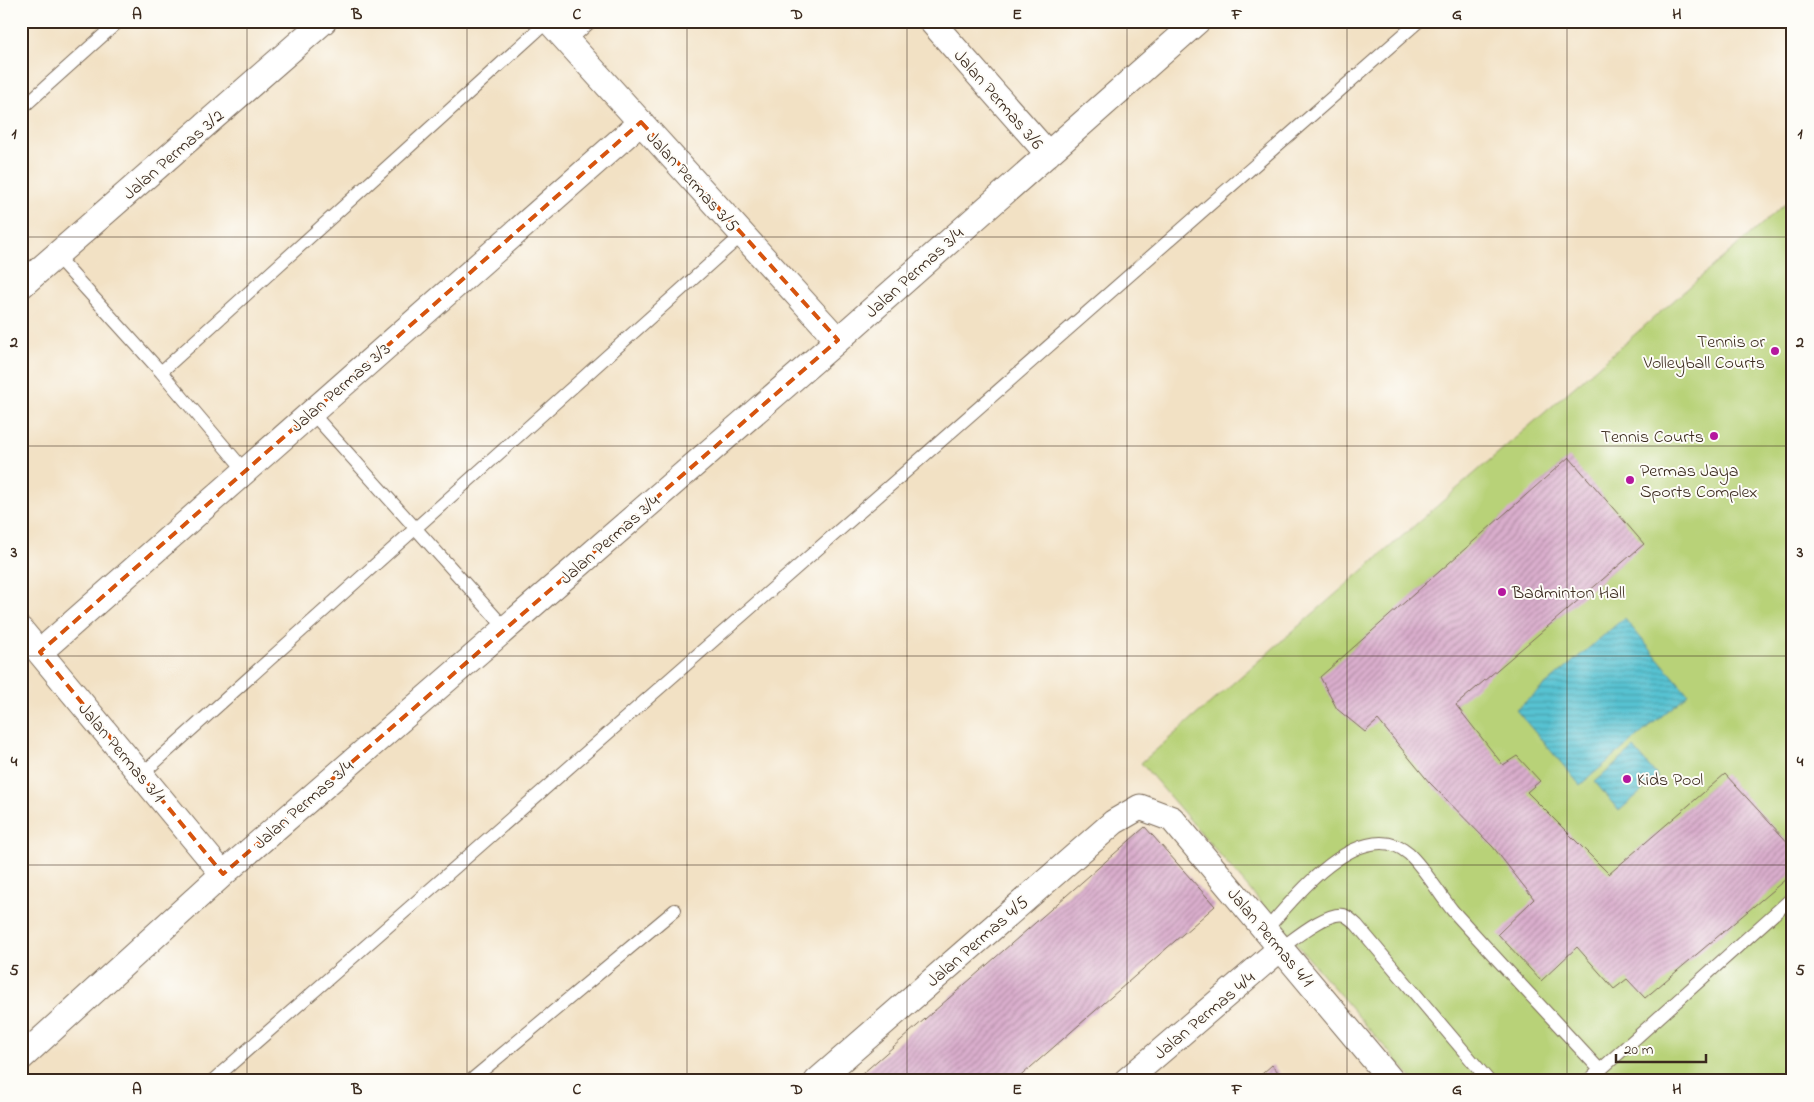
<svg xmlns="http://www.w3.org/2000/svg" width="1814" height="1102" font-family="'Indie Flower',sans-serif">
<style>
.garden{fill:#b8d278;stroke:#7a7e4b}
.water{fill:url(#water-rules);stroke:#497678}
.building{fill:url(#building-hatch)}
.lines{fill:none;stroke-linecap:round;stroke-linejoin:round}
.service-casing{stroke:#7b6a58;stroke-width:14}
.minor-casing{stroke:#7b6a58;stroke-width:27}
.service{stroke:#fff;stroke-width:12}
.minor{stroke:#fff;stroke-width:25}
.marked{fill:none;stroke:#d7540e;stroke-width:4;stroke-dasharray:10 6;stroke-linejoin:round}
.grid{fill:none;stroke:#3b2a1e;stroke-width:1;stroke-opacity:0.55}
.poi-dot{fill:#b5179e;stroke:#fdfcf7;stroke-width:2}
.labels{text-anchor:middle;stroke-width:4;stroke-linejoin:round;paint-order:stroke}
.street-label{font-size:18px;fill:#3b2a1e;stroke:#fdfcf7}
.poi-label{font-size:18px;fill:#3b2a1e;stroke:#fdfcf7;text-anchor:start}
.neatline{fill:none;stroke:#3b2a1e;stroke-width:2}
.grid-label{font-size:16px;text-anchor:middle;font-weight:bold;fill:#3b2a1e}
</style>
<defs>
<pattern id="water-rules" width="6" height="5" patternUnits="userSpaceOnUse" patternTransform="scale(1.25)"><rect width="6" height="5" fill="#57c2d2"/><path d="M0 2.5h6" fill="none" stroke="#499eaa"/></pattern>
<pattern id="building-hatch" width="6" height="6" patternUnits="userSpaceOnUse" patternTransform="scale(1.25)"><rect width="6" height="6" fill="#daaecd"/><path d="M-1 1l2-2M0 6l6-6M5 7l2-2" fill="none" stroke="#b28ea6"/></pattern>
</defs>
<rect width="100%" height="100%" fill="#fdfcf7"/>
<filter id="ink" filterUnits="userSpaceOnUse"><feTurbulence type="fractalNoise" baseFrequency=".02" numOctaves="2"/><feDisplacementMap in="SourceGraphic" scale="10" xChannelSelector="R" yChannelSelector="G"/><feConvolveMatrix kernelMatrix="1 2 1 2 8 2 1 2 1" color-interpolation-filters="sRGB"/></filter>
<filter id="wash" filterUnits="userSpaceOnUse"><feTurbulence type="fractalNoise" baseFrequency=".0096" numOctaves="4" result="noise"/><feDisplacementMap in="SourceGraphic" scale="20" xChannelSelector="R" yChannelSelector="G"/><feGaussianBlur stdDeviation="1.12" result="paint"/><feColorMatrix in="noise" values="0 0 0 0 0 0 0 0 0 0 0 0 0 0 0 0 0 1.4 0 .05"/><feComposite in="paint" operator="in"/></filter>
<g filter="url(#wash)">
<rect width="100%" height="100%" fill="#f2e1c4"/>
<path class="garden" d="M1793,197V1081H1414L1141,763Z"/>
<path class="water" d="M1624,618L1688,694L1580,785L1516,710Z
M1634,748L1658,777L1619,811L1595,782Z"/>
<g id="blocks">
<path class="building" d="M1569,457L1644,544L1456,705L1503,765L1517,756L1540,781L1527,792L1609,874L1725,774L1793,848V873L1645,998L1627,979L1614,989L1577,947L1541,981L1498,934L1534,899L1493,847L1429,782L1378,720L1365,732L1337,709L1320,677Z
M1145,827L1215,906L1015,1081H854Z
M1272,1065L1286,1081H1254Z"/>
</g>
</g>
<g filter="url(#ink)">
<use href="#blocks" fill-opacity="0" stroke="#7b6a58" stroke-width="1"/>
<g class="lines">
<g class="service-casing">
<path id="service" d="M568,42L591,21
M21,109L119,21
M56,256L161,372L245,471
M161,372L548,21
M311,412L506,629
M141,775L742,235
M1266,930C1292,900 1338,843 1381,843C1392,843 1401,847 1409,854C1426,870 1438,893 1453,911C1501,964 1551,1017 1600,1070
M1281,948C1294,939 1327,911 1344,915C1348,917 1353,921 1357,925L1489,1081
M212,1081L1419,21
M470,1081L675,910
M1588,1081L1793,897"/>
</g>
<g class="minor-casing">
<path id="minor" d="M549,21L838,340
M931,21L1048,154
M21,286L324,21
M21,630L223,874
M40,652L641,122
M21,1058L223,874L838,340L1198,21
M817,1081L1114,822L1140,807L1172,819L1392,1081
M1126,1081L1281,948"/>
</g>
<use href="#service" class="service"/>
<use href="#minor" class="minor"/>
</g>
</g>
<path class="marked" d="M641,122L838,340L223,874L40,652Z"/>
<path class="grid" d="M247,21V1081M467,21V1081M687,21V1081M907,21V1081M1127,21V1081M1347,21V1081M1567,21V1081M21,237H1793M21,446H1793M21,656H1793M21,865H1793"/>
<g class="poi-dot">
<circle cx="1775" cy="351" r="5"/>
<circle cx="1714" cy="436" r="5"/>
<circle cx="1630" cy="480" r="5"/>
<circle cx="1502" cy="592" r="5"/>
<circle cx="1627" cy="779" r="5"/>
</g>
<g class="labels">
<g class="street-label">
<text transform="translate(999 99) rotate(49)" y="6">Jalan Permas 3/6</text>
<text transform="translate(173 154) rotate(-41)" y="6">Jalan Permas 3/2</text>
<text transform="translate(693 181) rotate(48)" y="6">Jalan Permas 3/5</text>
<text transform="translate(914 272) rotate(-42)" y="6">Jalan Permas 3/4</text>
<text transform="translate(340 387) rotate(-41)" y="6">Jalan Permas 3/3</text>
<text transform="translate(609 539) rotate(-41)" y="6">Jalan Permas 3/4</text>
<text transform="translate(122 752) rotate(50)" y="6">Jalan Permas 3/1</text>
<text transform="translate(303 804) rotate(-41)" y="6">Jalan Permas 3/4</text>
<text transform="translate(1271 937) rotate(50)" y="6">Jalan Permas 4/1</text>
<text transform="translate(977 941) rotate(-41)" y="6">Jalan Permas 4/5</text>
<text transform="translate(1204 1015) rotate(-40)" y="6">Jalan Permas 4/4</text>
</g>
<g class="poi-label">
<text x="1765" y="347" text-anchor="end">Tennis or<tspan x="1765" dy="21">Volleyball Courts</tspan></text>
<text x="1704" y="442" text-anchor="end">Tennis Courts</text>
<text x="1640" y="476">Permas Jaya<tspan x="1640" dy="21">Sports Complex</tspan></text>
<text x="1512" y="598">Badminton Hall</text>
<text x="1637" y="785">Kids Pool</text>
</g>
</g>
<rect width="1814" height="1102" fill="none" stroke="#fdfcf7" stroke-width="55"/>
<path d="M1616 1054v8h90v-8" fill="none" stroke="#3b2a1e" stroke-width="2.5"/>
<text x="1624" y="1054" font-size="15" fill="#3b2a1e" stroke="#fdfcf7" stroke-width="4" paint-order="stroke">20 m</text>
<rect x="28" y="28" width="1758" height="1046" class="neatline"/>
<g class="grid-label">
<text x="137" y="19">A</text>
<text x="357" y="19">B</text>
<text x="577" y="19">C</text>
<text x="797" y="19">D</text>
<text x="1017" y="19">E</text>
<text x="1237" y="19">F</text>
<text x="1457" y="19">G</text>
<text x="1677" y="19">H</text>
<text x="14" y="138">1</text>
<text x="1800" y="138">1</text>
<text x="14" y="347">2</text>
<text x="1800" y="347">2</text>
<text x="14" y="557">3</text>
<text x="1800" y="557">3</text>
<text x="14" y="766">4</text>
<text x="1800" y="766">4</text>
<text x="14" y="975">5</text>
<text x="1800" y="975">5</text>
<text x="137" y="1094">A</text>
<text x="357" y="1094">B</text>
<text x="577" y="1094">C</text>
<text x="797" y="1094">D</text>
<text x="1017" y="1094">E</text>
<text x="1237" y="1094">F</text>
<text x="1457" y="1094">G</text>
<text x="1677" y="1094">H</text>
</g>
</svg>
